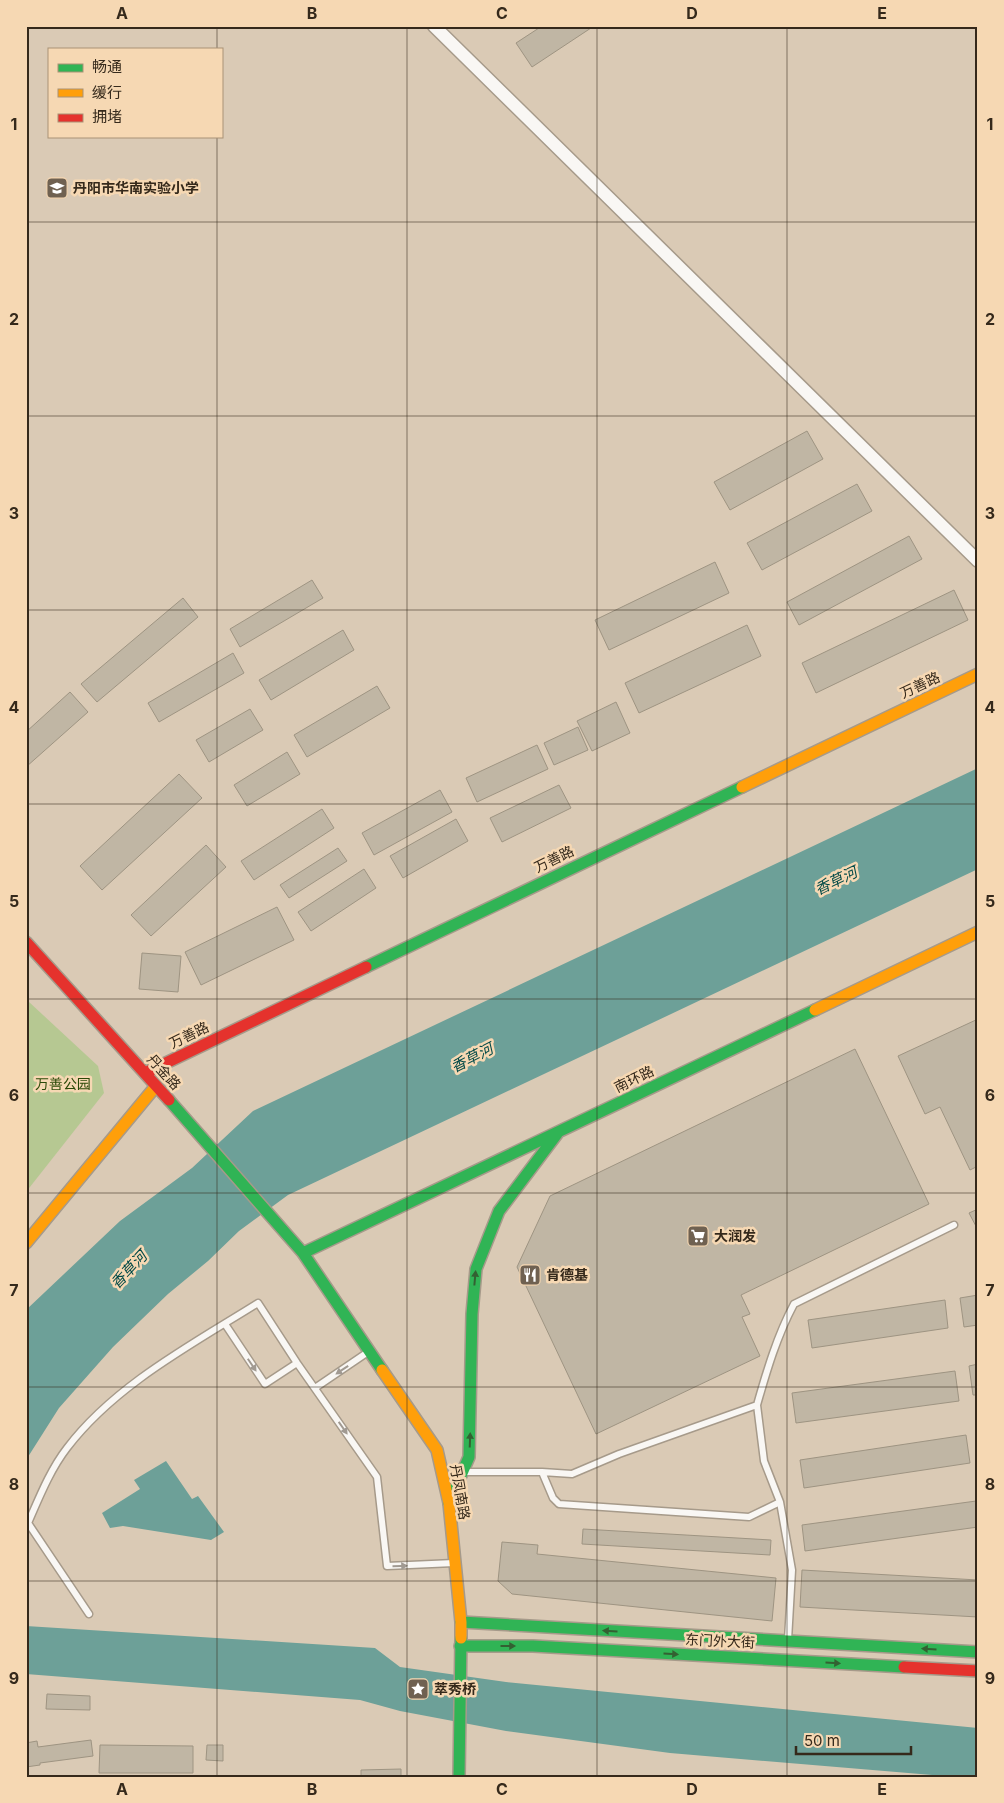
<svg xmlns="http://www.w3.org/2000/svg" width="1004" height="1803" font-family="Inter,'Noto Sans SC',sans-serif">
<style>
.green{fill:#b6c892}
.water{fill:#6da098}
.building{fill:#c0b6a4;stroke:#9e9482}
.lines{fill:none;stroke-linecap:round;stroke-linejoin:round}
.lane-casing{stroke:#a69a8a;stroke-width:9}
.street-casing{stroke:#a69a8a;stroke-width:15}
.fast-casing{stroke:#a69a8a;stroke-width:14}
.slow-casing{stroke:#a69a8a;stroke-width:14}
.jam-casing{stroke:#a69a8a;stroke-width:14}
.lane{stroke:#f9f7f4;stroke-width:6}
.street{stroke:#f9f7f4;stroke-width:12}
.fast{stroke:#30b455;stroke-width:11}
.slow{stroke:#ff9f0a;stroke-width:11}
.jam{stroke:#e5322d;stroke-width:11}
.oneway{fill:#336132}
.oneway2{fill:#a19a92}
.grid{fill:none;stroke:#35291b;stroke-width:1;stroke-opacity:0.55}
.labels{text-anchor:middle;stroke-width:5;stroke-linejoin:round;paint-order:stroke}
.poi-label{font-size:14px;font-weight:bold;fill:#35291b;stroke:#f6d8b3;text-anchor:start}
.street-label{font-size:14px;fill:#35291b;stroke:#f6d8b3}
.park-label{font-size:14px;fill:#2a4908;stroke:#f6d8b3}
.water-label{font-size:15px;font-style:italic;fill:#004947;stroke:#f6d8b3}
.neatline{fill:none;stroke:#35291b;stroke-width:2}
.grid-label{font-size:16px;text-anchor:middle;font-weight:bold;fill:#35291b}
</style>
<rect width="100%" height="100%" fill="#dacab5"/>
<path class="green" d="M29,1002L98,1066L104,1093L26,1192V1004Z"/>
<path class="water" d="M978,768V869L288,1195L239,1231L208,1261L168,1294L113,1347L59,1408L26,1460V1310L120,1221L192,1168L253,1111Z
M166,1461L192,1499L198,1496L224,1532L211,1540L123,1526L110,1528L102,1513L140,1489L134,1480Z
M26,1626L375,1648L400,1667L506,1682L978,1728V1777H956L670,1753L506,1731L400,1711L360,1700L26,1674Z"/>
<path class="building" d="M542,26H594L532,67L516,43Z
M807,431L823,459L730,510L714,482Z
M857,484L872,511L762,570L747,543Z
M909,536L922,559L799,625L787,602Z
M715,562L729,593L609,650L595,620Z
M312,580L323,598L240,647L230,629Z
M954,590L968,620L816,693L802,663Z
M183,598L198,617L97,702L81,684Z
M747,625L761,656L639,713L625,683Z
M343,630L354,650L271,700L259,680Z
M233,653L244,673L159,722L148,703Z
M377,686L390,708L307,757L294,735Z
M70,692L88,712L26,767V732Z
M616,702L630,733L592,751L577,721Z
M250,709L263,730L209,762L196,740Z
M578,727L588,750L554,765L544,743Z
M537,745L548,769L477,802L466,778Z
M287,752L300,774L247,806L234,785Z
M179,774L202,798L102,890L80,866Z
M559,785L571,808L502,842L490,818Z
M440,790L452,812L374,855L362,833Z
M322,809L334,828L254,880L241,861Z
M456,819L468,841L403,878L390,856Z
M206,845L226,867L151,936L131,915Z
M338,848L347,861L289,898L280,885Z
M364,869L376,888L311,931L298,912Z
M277,907L294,940L201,985L185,952Z
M142,953L181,956L178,992L139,989Z
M978,1019V1166L970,1170L940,1107L925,1114L898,1056Z
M855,1049L929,1204L741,1295L750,1314L742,1317L760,1356L596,1434L517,1267L550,1196Z
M978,1209V1230L969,1213Z
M978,1295V1325L964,1327L960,1298Z
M945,1300L948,1328L812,1348L808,1320Z
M978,1364V1395H973L969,1366Z
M955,1371L959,1401L796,1423L792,1393Z
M966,1435L970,1463L804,1488L800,1460Z
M976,1501L978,1527L805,1551L802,1525Z
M583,1529L771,1540L770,1555L582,1544Z
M502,1542L538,1545L537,1554L776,1578L772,1621L512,1594L498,1581Z
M802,1570L978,1580V1617L800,1607Z
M47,1694L90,1696V1710L46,1709Z
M91,1740L93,1756L40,1763V1765L26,1767V1743L37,1741L38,1747Z
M100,1745L193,1746V1773H99Z
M207,1745H223V1761L206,1760Z
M401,1769V1777H361V1770Z"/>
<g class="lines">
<g class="lane-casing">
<path id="lane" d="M225,1324L265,1384L297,1363
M315,1388L368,1352
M465,1472H542L572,1474L619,1454L757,1405C767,1370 777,1336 794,1304L954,1225
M542,1472L553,1498L559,1504L749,1517L780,1502L764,1461L757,1405
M780,1502L792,1570L788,1640
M89,1614L28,1523C39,1498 50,1470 67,1448C115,1385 191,1345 258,1303L297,1363L377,1477L387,1566L454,1563"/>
</g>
<g class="street-casing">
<path id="street" d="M434,26L978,561"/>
</g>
<g class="fast-casing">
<path id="fast" d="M366,967L742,787
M169,1100L303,1253L382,1370
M303,1253L815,1010
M449,1503L469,1457L472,1314L476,1269L499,1211L557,1134
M461,1622L978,1652
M460,1646H533L904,1667
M459,1777L461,1638"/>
</g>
<g class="slow-casing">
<path id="slow" d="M742,787L978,674
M815,1010L978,932
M26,1243L156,1086
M382,1370L437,1450L449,1503L461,1622V1638"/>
</g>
<g class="jam-casing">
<path id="jam" d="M26,942L169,1100
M145,1073L366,967
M904,1667L978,1671"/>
</g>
<use href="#lane" class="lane"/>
<use href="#street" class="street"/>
<use href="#fast" class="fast"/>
<use href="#slow" class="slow"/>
<use href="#jam" class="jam"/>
</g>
<defs><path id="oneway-solid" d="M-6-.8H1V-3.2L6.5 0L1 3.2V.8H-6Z" transform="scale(1.25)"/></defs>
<g class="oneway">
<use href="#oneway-solid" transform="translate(475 1278) rotate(-85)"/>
<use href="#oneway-solid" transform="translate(470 1440) rotate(-88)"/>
<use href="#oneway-solid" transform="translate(610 1631) rotate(-177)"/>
<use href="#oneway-solid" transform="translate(508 1646)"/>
<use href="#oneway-solid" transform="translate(929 1649) rotate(-177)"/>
<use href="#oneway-solid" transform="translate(671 1654) rotate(3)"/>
<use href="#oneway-solid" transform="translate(833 1663) rotate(3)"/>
</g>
<g class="oneway2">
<use href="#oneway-solid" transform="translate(252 1365) rotate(56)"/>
<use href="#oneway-solid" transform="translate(342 1370) rotate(146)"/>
<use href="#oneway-solid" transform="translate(343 1428) rotate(55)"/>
<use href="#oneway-solid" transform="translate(400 1566) rotate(-2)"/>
</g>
<path class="grid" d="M217,26V49M407,26V1777M597,26V1777M787,26V1777M217,136V1777M26,222H978M26,416H978M26,610H978M26,804H978M26,999H978M26,1193H978M26,1387H978M26,1581H978"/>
<defs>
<g id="school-square" transform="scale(1.125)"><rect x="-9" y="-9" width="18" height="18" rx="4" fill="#6f6151" stroke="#f6d8b3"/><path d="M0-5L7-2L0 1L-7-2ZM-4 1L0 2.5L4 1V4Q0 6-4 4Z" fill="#fff"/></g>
<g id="supermarket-square" transform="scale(1.125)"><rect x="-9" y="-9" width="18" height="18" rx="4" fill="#6f6151" stroke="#f6d8b3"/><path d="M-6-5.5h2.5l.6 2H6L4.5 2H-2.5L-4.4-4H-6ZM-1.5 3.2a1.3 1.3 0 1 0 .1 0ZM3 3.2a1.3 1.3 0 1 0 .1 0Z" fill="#fff"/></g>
<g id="restaurant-square" transform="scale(1.125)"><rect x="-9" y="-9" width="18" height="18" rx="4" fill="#6f6151" stroke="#f6d8b3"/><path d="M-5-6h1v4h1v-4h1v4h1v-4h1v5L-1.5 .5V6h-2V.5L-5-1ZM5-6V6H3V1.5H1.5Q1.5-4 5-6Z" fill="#fff"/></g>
<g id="sight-square" transform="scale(1.125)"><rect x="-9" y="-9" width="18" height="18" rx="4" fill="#6f6151" stroke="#f6d8b3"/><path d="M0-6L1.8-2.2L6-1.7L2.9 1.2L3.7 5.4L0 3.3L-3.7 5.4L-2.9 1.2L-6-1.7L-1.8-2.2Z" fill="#fff"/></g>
</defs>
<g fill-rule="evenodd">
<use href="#school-square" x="57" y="188"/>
<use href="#supermarket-square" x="698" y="1236"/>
<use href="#restaurant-square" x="530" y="1275"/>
<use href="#sight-square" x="418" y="1689"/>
</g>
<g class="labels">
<g class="poi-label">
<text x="73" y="193">丹阳市华南实验小学</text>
<text x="714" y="1241">大润发</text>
<text x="546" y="1280">肯德基</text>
<text x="434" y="1694">萃秀桥</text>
</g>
<g class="street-label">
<text transform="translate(920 685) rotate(-25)" y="5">万善路</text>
<text transform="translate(554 859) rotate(-26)" y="5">万善路</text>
<text transform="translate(189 1035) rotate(-26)" y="5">万善路</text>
<text transform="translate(164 1072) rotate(48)" y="5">丹金路</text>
<text transform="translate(634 1079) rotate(-26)" y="5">南环路</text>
<text transform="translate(460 1492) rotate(80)" y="5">丹凤南路</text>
<text transform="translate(720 1641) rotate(3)" y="5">东门外大街</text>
</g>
<g class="park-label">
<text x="63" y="1089">万善公园</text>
</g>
<g class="water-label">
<text transform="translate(836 881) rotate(-26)" y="5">香草河</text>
<text transform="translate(472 1058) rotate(-27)" y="5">香草河</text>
<text transform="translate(129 1270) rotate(-47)" y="5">香草河</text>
</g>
</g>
<rect width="1004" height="1803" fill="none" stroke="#f6d8b3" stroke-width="55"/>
<rect x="48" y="48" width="175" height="90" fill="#f6d8b3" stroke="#a99276"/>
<rect x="58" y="64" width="25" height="8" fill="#30b455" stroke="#a99276"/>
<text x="92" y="72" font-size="15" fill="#35291b">畅通</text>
<rect x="58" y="89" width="25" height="8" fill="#ff9f0a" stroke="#a99276"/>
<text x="92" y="98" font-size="15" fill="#35291b">缓行</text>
<rect x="58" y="114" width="25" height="8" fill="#e5322d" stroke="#a99276"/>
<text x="92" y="122" font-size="15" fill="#35291b">拥堵</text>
<path d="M796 1746v8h115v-8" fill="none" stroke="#35291b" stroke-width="2.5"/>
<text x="804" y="1746" font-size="15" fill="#35291b" stroke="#f6d8b3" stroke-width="4" paint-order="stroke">50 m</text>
<rect x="28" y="28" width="948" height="1748" class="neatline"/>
<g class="grid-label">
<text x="122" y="19">A</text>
<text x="312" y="19">B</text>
<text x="502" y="19">C</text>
<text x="692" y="19">D</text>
<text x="882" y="19">E</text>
<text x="14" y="130">1</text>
<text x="990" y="130">1</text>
<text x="14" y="325">2</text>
<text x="990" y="325">2</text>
<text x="14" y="519">3</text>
<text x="990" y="519">3</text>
<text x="14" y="713">4</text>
<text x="990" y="713">4</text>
<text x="14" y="907">5</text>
<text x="990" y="907">5</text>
<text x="14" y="1101">6</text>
<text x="990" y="1101">6</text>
<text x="14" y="1296">7</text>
<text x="990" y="1296">7</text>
<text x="14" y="1490">8</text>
<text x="990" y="1490">8</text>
<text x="14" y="1684">9</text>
<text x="990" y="1684">9</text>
<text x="122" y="1795">A</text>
<text x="312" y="1795">B</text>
<text x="502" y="1795">C</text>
<text x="692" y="1795">D</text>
<text x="882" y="1795">E</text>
</g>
</svg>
